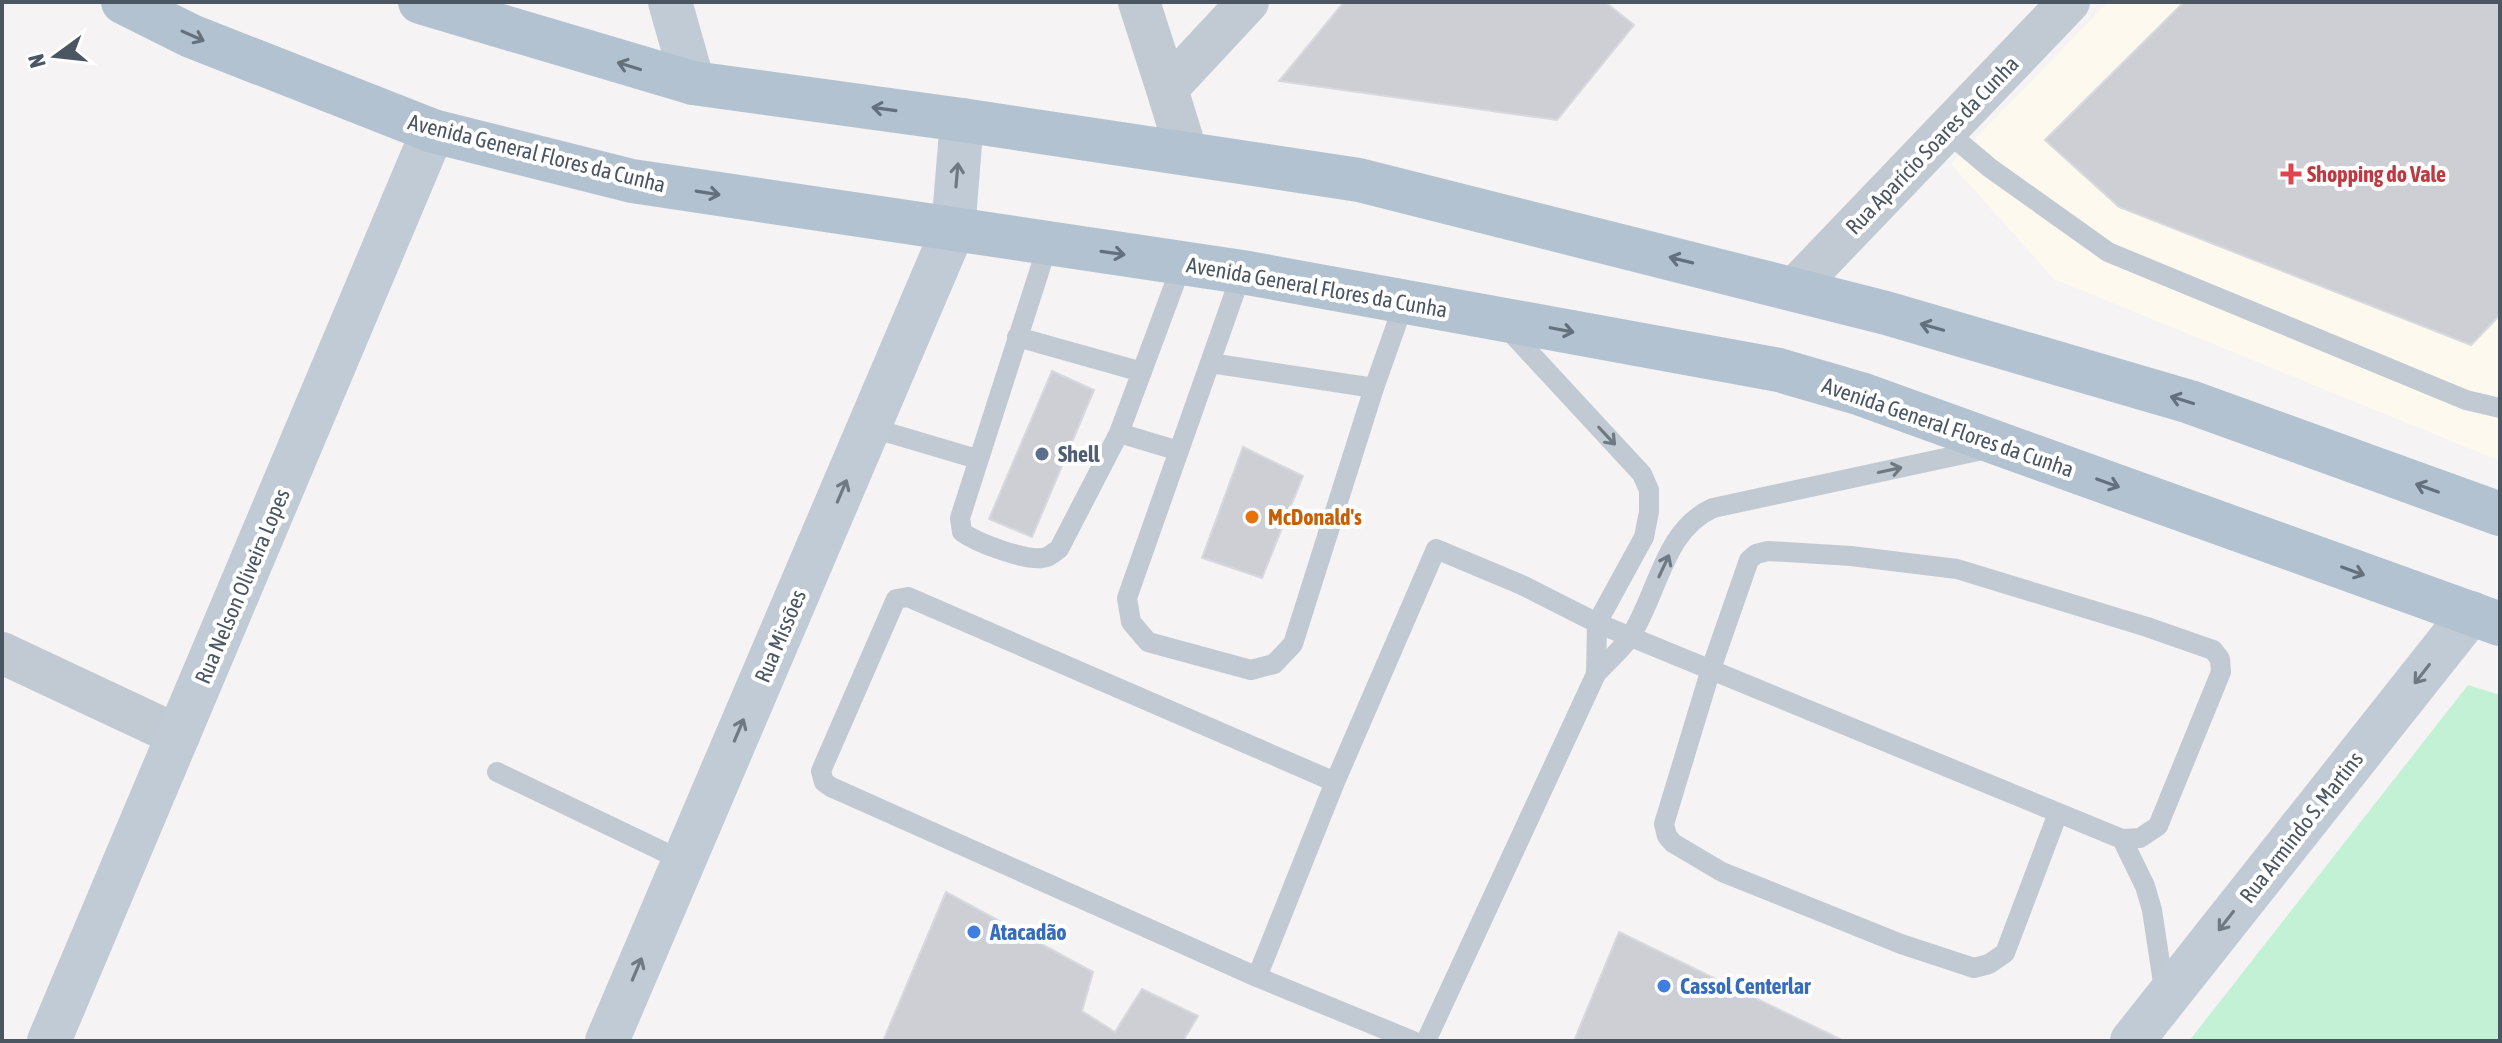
<svg xmlns="http://www.w3.org/2000/svg" width="2502" height="1043" font-family="'Asap Condensed',sans-serif">
<style>
.commercial{fill:#fdf9ef}
.green{fill:#c3f1d5}
.building{fill:#cdcfd5;stroke:#d7d9de;stroke-width:2}
.lines{fill:none;stroke-linecap:round;stroke-linejoin:round}
.lane{stroke:#c1cad2;stroke-width:20}
.street{stroke:#c1cad2;stroke-width:42}
.secondary{stroke:#c1cbd6;stroke-width:44}
.primary{stroke:#b3c2d1;stroke-width:44}
.oneway{stroke:#64717d}
.oneway2{stroke:#6e7984}
.oneway3{stroke:#6e7983}
.health-dot{fill:#e0444e;stroke:#fff;stroke-width:3}
.service-dot{fill:#5c6f8a;stroke:#fff;stroke-width:3}
.food-dot{fill:#e8710a;stroke:#fff;stroke-width:3}
.shop-dot{fill:#3f7fe0;stroke:#fff;stroke-width:3}
.labels{text-anchor:middle;stroke-width:8;stroke-linejoin:round;paint-order:stroke}
.street-label{font-size:22px;fill:#4a5661;stroke:#fff}
.health-label{font-size:22px;font-weight:bold;fill:#be3a42;stroke:#fff;text-anchor:start}
.service-label{font-size:22px;font-weight:bold;fill:#4e5e75;stroke:#fff;text-anchor:start}
.food-label{font-size:22px;font-weight:bold;fill:#c56008;stroke:#fff;text-anchor:start}
.shop-label{font-size:22px;font-weight:bold;fill:#366cbe;stroke:#fff;text-anchor:start}
</style>
<rect width="100%" height="100%" fill="#f5f3f3"/>
<path class="commercial" d="M2108,2H2500V461L2054,279L1951,164Z"/>
<path class="green" d="M2468,685L2500,695V1041H2189Z"/>
<path class="building" d="M1344,2H1605L1634,25L1557,120L1279,81Z
M2184,2H2500V315L2471,345L2119,207L2045,140Z
M1052,371L1094,390L1032,537L989,519Z
M1243,447L1303,476L1262,578L1202,558Z
M946,892L1093,972L1082,1011L1115,1032L1142,989L1198,1016L1183,1041H883Z
M1619,932L1844,1041H1574Z"/>
<g class="lines">
<path class="lane" d="M1946,131L1990,168L2108,252L2466,400L2500,408
M1048,244L960,518L962,532C977,543 1023,560 1042,558C1048,558 1053,553 1059,549L1119,433L1182,264
M1242,272L1127,598L1131,622L1148,642L1251,670L1274,664L1293,644L1374,388L1404,303
M1505,326L1642,474L1649,490V512L1644,537L1597,623L1596,674
M1017,337L1142,372
M1210,363L1374,388
M869,427L977,459
M1119,433L1179,451
M497,772L683,861
M2122,839L2145,886L2152,910L2165,996
M1257,977L1335,782
M1413,1041L1257,977L831,787L824,782L821,771L896,599L908,597L1335,782L1436,549L1522,585L1597,623L2122,839L2140,838L2158,826L2221,672L2220,659L2213,650L2147,627L1957,569L1851,556L1768,551L1756,554L1749,560L1711,669L1664,824L1667,836L1673,843L1722,872L1901,944L1974,968L1989,964L2005,953L2058,813
M1426,1041L1596,674C1607,662 1621,650 1630,637C1658,595 1663,530 1713,508L1987,449"/>
<path class="street" d="M1139,2L1167,89
M1187,154L1167,89L1248,2
M1795,288L2069,2
M2,653L179,736"/>
<path class="secondary" d="M670,2L693,83
M49,1041L433,131
M607,1041L953,230L962,120
M2132,1041L2471,613"/>
<path class="primary" d="M123,2L191,36L433,131L632,181L1242,272L1779,370L1861,394L2500,624
M420,2L693,83L962,120L1359,180L1886,313L2190,402L2500,514"/>
</g>
<defs><path id="oneway-shaft" d="M-6 0H5M1.5-3L5.5 0L1.5 3" fill="none" stroke-width="1.6" stroke-linecap="round" stroke-linejoin="round" transform="scale(2)"/></defs>
<g class="oneway">
<use href="#oneway-shaft" transform="translate(193 36) rotate(24)"/>
<use href="#oneway-shaft" transform="translate(629 66) rotate(-163)"/>
<use href="#oneway-shaft" transform="translate(884 109) rotate(-172)"/>
<use href="#oneway-shaft" transform="translate(708 193) rotate(9)"/>
<use href="#oneway-shaft" transform="translate(1113 253) rotate(8)"/>
<use href="#oneway-shaft" transform="translate(1681 260) rotate(-166)"/>
<use href="#oneway-shaft" transform="translate(1932 327) rotate(-164)"/>
<use href="#oneway-shaft" transform="translate(1562 330) rotate(11)"/>
<use href="#oneway-shaft" transform="translate(2182 400) rotate(-163)"/>
<use href="#oneway-shaft" transform="translate(2108 483) rotate(20)"/>
<use href="#oneway-shaft" transform="translate(2427 488) rotate(-160)"/>
<use href="#oneway-shaft" transform="translate(2353 571) rotate(20)"/>
</g>
<g class="oneway2">
<use href="#oneway-shaft" transform="translate(957 175) rotate(-85)"/>
<use href="#oneway-shaft" transform="translate(842 491) rotate(-67)"/>
<use href="#oneway-shaft" transform="translate(2422 674) rotate(128)"/>
<use href="#oneway-shaft" transform="translate(739 730) rotate(-67)"/>
<use href="#oneway-shaft" transform="translate(2226 921) rotate(128)"/>
<use href="#oneway-shaft" transform="translate(637 969) rotate(-67)"/>
</g>
<g class="oneway3">
<use href="#oneway-shaft" transform="translate(1607 436) rotate(47)"/>
<use href="#oneway-shaft" transform="translate(1890 470) rotate(-12)"/>
<use href="#oneway-shaft" transform="translate(1664 566) rotate(-65)"/>
</g>
<path class="health-dot" d="M2287 162h8v8h8v8h-8v8h-8v-8h-8v-8h8z"/>
<circle class="service-dot" cx="1042" cy="454" r="8"/>
<circle class="food-dot" cx="1252" cy="517" r="8"/>
<g class="shop-dot">
<circle cx="974" cy="932" r="8"/>
<circle cx="1664" cy="986" r="8"/>
</g>
<g class="labels">
<g class="street-label">
<text transform="translate(1932 145) rotate(-46)" y="8">Rua Aparício Soares da Cunha</text>
<text transform="translate(537 153) rotate(14)" y="8">Avenida General Flores da Cunha</text>
<text transform="translate(1317 287) rotate(10)" y="8">Avenida General Flores da Cunha</text>
<text transform="translate(1948 427) rotate(19)" y="8">Avenida General Flores da Cunha</text>
<text transform="translate(242 586) rotate(-67)" y="8">Rua Nelson Oliveira Lopes</text>
<text transform="translate(780 636) rotate(-67)" y="8">Rua Missões</text>
<text transform="translate(2301 827) rotate(-52)" y="8">Rua Armindo S. Martins</text>
</g>
<g class="health-label">
<text x="2307" y="182">Shopping do Vale</text>
</g>
<g class="service-label">
<text x="1058" y="462">Shell</text>
</g>
<g class="food-label">
<text x="1268" y="525">McDonald's</text>
</g>
<g class="shop-label">
<text x="990" y="940">Atacadão</text>
<text x="1680" y="994">Cassol Centerlar</text>
</g>
</g>
<rect width="2502" height="1043" fill="none" stroke="#4a5661" stroke-width="8"/>
<g transform="translate(56 56) rotate(255)" stroke="#ffffff" stroke-width="6" paint-order="stroke">
<path d="M0-6L14 30L0 20L-14 30Z" fill="#4a5661"/>
<text y="-12" font-size="22" font-weight="bold" text-anchor="middle" fill="#4a5661">N</text>
</g>
</svg>
